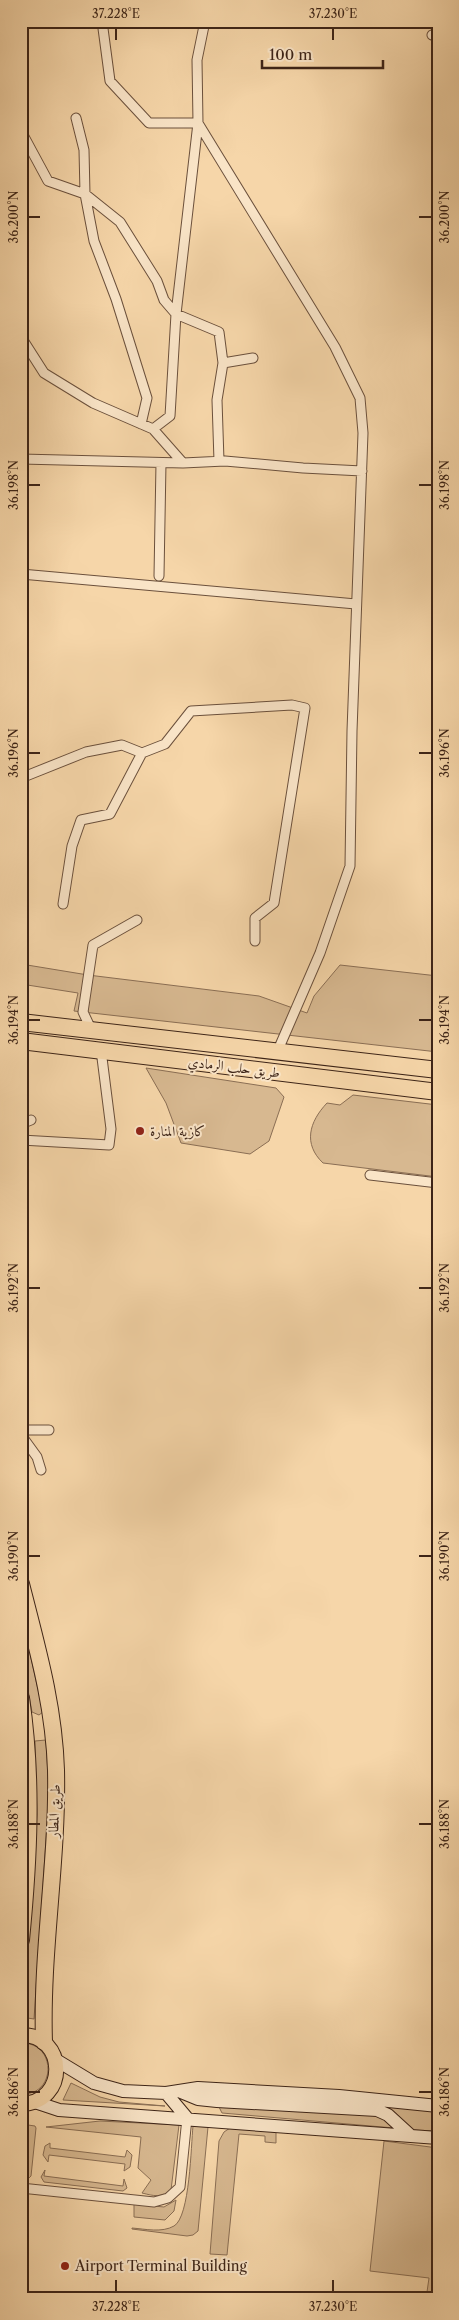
<svg xmlns="http://www.w3.org/2000/svg" width="459" height="2320" font-family="'Libre Caslon Text',Amiri,serif">
<style>
.green{fill:#d7b890;stroke:#8a6e54}
.lines{fill:none;stroke-linecap:round;stroke-linejoin:round}
.street-casing{stroke:#6b503c;stroke-width:11}
.secondary-casing{stroke:#3d2417;stroke-width:14}
.primary-casing{stroke:#3d2417;stroke-width:16}
.highway-casing{stroke:#3d2417;stroke-width:18}
.street{stroke:#f9e4c7;stroke-width:9}
.secondary{stroke:#f9e4c7;stroke-width:12}
.primary{stroke:#f6d6a9;stroke-width:14}
.highway{stroke:#f6d6a9;stroke-width:16}
.ticks{fill:none;stroke:#3d2417;stroke-width:2}
.poi-dot{fill:#8f2418;stroke:#f9e4c7;stroke-width:2}
.labels{text-anchor:middle;stroke-width:4;stroke-linejoin:round;paint-order:stroke}
.street-label{font-size:14px;fill:#3d2417;stroke:#f9e4c7}
.poi-label{font-size:14px;fill:#3d2417;stroke:#f9e4c7;text-anchor:start}
.neatline{fill:none;stroke:#3d2417;stroke-width:2}
.ticks-label{font-size:12px;text-anchor:middle;fill:#3d2417}
</style>
<rect width="100%" height="100%" fill="#f6d6a9"/>
<filter id="stains"><feTurbulence type="fractalNoise" baseFrequency=".004" numOctaves="4"/><feColorMatrix values="0 0 0 0 .2 0 0 0 0 .09 0 0 0 0 .02 0 0 0 .5 -.17"/></filter>
<radialGradient id="worn" r=".72"><stop offset=".6" stop-color="#630" stop-opacity="0"/><stop offset="1" stop-color="#630" stop-opacity=".3"/></radialGradient>
<path class="green" d="M21,964L88,975L259,996L307,1013L314,996L340,965L438,976V1052L74,1011L78,993L21,984Z
M146,1068L276,1088L284,1097L269,1141L250,1154L181,1143L166,1103Z
M353,1095L438,1105V1177L323,1163C303,1144 309,1122 327,1103L340,1105Z
M21,1613L43,1712L39,1715L32,1712L21,1651Z
M46,1740L49,1794L34,2019L21,2017V2000L26,1974L37,1814L35,1741Z
M21,2043C57,2042 57,2096 21,2094Z
M71,2083L100,2097L119,2102L165,2106L63,2100Z
M218,2105L376,2115L385,2119L394,2128L222,2113Z
M388,2106L438,2112V2131L413,2130Z
M100,2121L179,2125L171,2190C161,2198 154,2196 142,2193L151,2180L138,2168L141,2137L46,2127Z
M21,2124L35,2126L36,2128L31,2176L29,2178L21,2177Z
M193,2126L208,2127L198,2231L193,2235L187,2236L132,2229V2228C145,2229 162,2233 174,2226C190,2217 191,2145 193,2126Z
M230,2128L276,2132V2143L265,2142V2136L239,2134L227,2255L210,2254L219,2141L224,2132Z
M384,2141L438,2148V2299H426L429,2278L370,2271Z
M50,2143V2148L125,2157L127,2150L132,2155L130,2167L124,2171L125,2164L49,2155L48,2162L43,2155L45,2146Z
M45,2170L44,2176L123,2186L124,2179L127,2188L123,2191L44,2182L41,2177Z
M176,2200L174,2211L165,2220L134,2217V2204L164,2207Z"/>
<g class="lines">
<g class="street-casing">
<path id="street" d="M102,21L110,81L149,123H198L176,314L170,416L153,429
M205,21L197,60L198,123L335,347L360,398L363,433L352,731L350,866L320,953L278,1050
M432,35L438,33
M76,118L84,150L85,194L94,241L116,299L147,398L141,424
M21,131L48,181L85,194L120,222L157,281L164,300L176,314L219,332L223,363L253,358
M21,337L44,373L93,403L153,429L183,463L225,461L303,468L362,471
M21,459L183,463
M219,461L217,400L223,363
M21,574L356,604
M159,576L161,463
M21,778L86,752L122,745L142,753
M63,904L72,846L81,820L110,814L142,753L165,744L191,711L292,705L305,708L274,903L255,918V941
M91,1029L83,1012L93,945L137,920
M21,1124L31,1120
M21,1140L109,1145L111,1129L101,1050
M370,1175L438,1183
M21,1430H49
M21,1435L37,1457L41,1470
M21,2188L154,2202L168,2198L180,2187L187,2118"/>
</g>
<g class="secondary-casing">
<path id="secondary" d="M56,2060L94,2083L123,2091L166,2093L198,2088L339,2096L438,2106
M181,2092L198,2099L217,2101L377,2110L388,2115L411,2136
M166,2093L187,2118
M35,2102L59,2110L438,2138"/>
</g>
<g class="primary-casing">
<path id="primary" d="M21,2035C67,2034 69,2103 21,2104"/>
</g>
<g class="highway-casing">
<path id="highway" d="M21,1022L438,1070
M21,1041L438,1092
M21,1584C37,1647 54,1705 56,1770C58,1861 41,1951 44,2042
M21,1698C33,1779 29,1859 21,1940"/>
</g>
<use href="#street" class="street"/>
<use href="#secondary" class="secondary"/>
<use href="#primary" class="primary"/>
<use href="#highway" class="highway"/>
</g>
<path class="ticks" d="M116,28V40M333,28V40M28,217H40M419,217H432M28,485H40M419,485H432M28,753H40M419,753H432M28,1020H40M419,1020H432M28,1288H40M419,1288H432M28,1556H40M419,1556H432M28,1824H40M419,1824H432M28,2092H40M419,2092H432M116,2280V2292M333,2280V2292"/>
<g class="poi-dot">
<circle cx="140" cy="1131" r="5"/>
<circle cx="65" cy="2266" r="5"/>
</g>
<g class="labels">
<g class="street-label">
<text transform="translate(234 1067) rotate(7)" y="5">طريق حلب الرمادي</text>
<text transform="translate(54 1811) rotate(-88)" y="5">طريق المطار</text>
</g>
<g class="poi-label">
<text x="150" y="1136">كازية المنارة</text>
<text x="75" y="2271">Airport Terminal Building</text>
</g>
</g>
<rect width="459" height="2320" fill="none" stroke="#f6d6a9" stroke-width="55"/>
<path d="M262 60v8h121v-8" fill="none" stroke="#3d2417" stroke-width="2.5"/>
<text x="269" y="60" font-size="15" fill="#3d2417" stroke="#f9e4c7" stroke-width="4" paint-order="stroke">100 m</text>
<rect x="28" y="28" width="404" height="2264" class="neatline"/>
<g class="ticks-label">
<text x="116" y="18">37.228°E</text>
<text x="333" y="18">37.230°E</text>
<text transform="translate(14 217) rotate(-90)" y="4">36.200°N</text>
<text transform="translate(445 217) rotate(-90)" y="4">36.200°N</text>
<text transform="translate(14 485) rotate(-90)" y="4">36.198°N</text>
<text transform="translate(445 485) rotate(-90)" y="4">36.198°N</text>
<text transform="translate(14 753) rotate(-90)" y="4">36.196°N</text>
<text transform="translate(445 753) rotate(-90)" y="4">36.196°N</text>
<text transform="translate(14 1020) rotate(-90)" y="4">36.194°N</text>
<text transform="translate(445 1020) rotate(-90)" y="4">36.194°N</text>
<text transform="translate(14 1288) rotate(-90)" y="4">36.192°N</text>
<text transform="translate(445 1288) rotate(-90)" y="4">36.192°N</text>
<text transform="translate(14 1556) rotate(-90)" y="4">36.190°N</text>
<text transform="translate(445 1556) rotate(-90)" y="4">36.190°N</text>
<text transform="translate(14 1824) rotate(-90)" y="4">36.188°N</text>
<text transform="translate(445 1824) rotate(-90)" y="4">36.188°N</text>
<text transform="translate(14 2092) rotate(-90)" y="4">36.186°N</text>
<text transform="translate(445 2092) rotate(-90)" y="4">36.186°N</text>
<text x="116" y="2311">37.228°E</text>
<text x="333" y="2311">37.230°E</text>
</g>
<rect width="100%" height="100%" filter="url(#stains)"/>
<rect width="100%" height="100%" fill="url(#worn)"/>
</svg>
